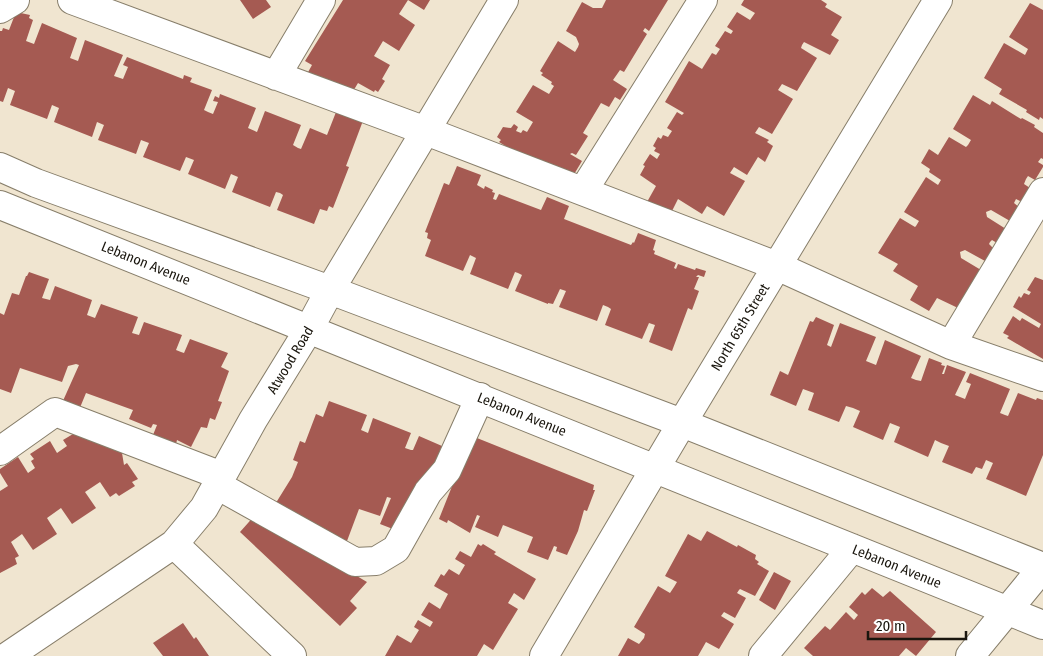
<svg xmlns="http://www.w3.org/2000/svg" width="1043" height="656" font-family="'Fira Sans Condensed',sans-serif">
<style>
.building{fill:#a55a52}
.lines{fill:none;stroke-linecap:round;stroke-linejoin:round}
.minor-casing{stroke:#877e6a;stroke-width:30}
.minor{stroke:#fff;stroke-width:28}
.labels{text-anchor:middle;stroke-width:4;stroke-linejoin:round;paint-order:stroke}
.street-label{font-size:14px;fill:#1a160e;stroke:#fff}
</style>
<rect width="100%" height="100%" fill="#f0e5d0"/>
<path class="building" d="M240,0H266L271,7L253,19Z
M343,0H430L424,10L408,0L399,14L415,25L399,51L383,41L374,56L390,65L382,79L385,81L378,92L375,90L374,92L358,83L352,93L330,80L326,86L307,74L312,65L305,61Z
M606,0H668L649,31L645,28L643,31L647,34L624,72L620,70L613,80L627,89L620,100L615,97L609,107L601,103L583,133L588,136L576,155L572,153L570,154L582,161L570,181L556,177L499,142L501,140L497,137L503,127L511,128L514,124L518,127L516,131L521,133L523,130L527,132L533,122L516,112L533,85L549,94L554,86L551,84L552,82L541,75L543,73L540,71L558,41L575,52L578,47L579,44L576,37L566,31L582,2L593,8H602Z
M744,0H821L827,4L825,7L842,17L831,35L839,40L830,55L804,42L802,45L801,48L817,58L797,91L782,84L778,90L793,99L772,134L759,127L755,133L769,140L767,142L773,146L765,162L758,157L747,175L734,167L730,173L745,181L724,216L707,206L702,214L678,199L670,215L647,202L656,186L640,175L645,166L643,165L650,154L657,159L660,154L654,151L656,148L653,146L658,137L661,139L663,135L668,137L672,131L667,128L677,112L682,115L684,113L665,102L689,61L702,69L712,53L716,55L720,49L715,46L725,31L731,34L733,31L727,27L737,12L750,20L755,13L741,5Z
M1030,3L1043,10V119L1040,117L1039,120L1026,112L1027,110L999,94L1002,89L984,78L1004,43L1025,55L1028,49L1009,37Z
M16,12L30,15L29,18L33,20L26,41L34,44L42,23L77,38L70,58L78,61L85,40L123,55L114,76L123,79L128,67L123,65L127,57L183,79L184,75L192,78L190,82L212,90L204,110L208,112L213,114L218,102L213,101L215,96L219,98L220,94L256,108L248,128L257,132L265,111L301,125L293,145L298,148L301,149L310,128L327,135L338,107L364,118L346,166L349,167L333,208L329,206L327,211L320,209L314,224L277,210L283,195L280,193L276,192L270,207L232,192L238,177L231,174L225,189L188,174L194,160L186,157L180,171L143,157L149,143L141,140L136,154L98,140L104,125L97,122L92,137L54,122L59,108L52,105L47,119L10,105L15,91L8,88L3,102L0,101V31H2L3,28L9,30Z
M973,95L990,105L992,101L1021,119L1022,118L1035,125L1034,127L1043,133V159L1041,158L1038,162L1043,165V167L1035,180L1028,176L1026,179L1024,184L1030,188L1022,202L1016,199L1014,203L1019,207L1010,221L991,210L986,212L987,217L1006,229L997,243L992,240L990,242L989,244L993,248L985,261L965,250L960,252L961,258L981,270L958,308L937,298L929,311L910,300L918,286L893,271L898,264L878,253L900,218L915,227L916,226L919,221L904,212L926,177L938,185L941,180L929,172L930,169L921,163L929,149L938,155L949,137L966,147L968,145L971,140L953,129Z
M457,166L481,175L477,185L484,189L485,186L493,190L492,192L495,193L493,199L496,200L499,194L541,210L547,197L569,206L564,219L631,245L633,242L634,243L638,233L656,240L653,250L655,251L654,254L676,263L674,268L676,269L678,264L695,270L696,268L706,271L704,277L698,275L696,277H699L694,289L699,291L692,310L688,308L672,351L649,342L655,325L649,323L642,339L605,325L611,309L608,307L603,305L597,321L559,307L566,291L560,289L553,304L548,303V304L515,291L522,275L518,273L515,272L508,289L470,274L476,258L470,255L463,271L425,256L431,240L427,238L428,233L425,232L444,183L449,185Z
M29,272L49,279L42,298L50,300L55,286L92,300L87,315L95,318L101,304L138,317L132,333L139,335L144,322L182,335L176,350L181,352L184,353L190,339L228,353L221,367L229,371L218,401L222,402L215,420L210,418L207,428L201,427L191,447L177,440L176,444L153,435L157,425L153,424L151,428L129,419L133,410L86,393L79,410L62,403L79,365L76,364L68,366L62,382L20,368L11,393L0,389V313L4,315L12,293L19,295L26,276H27Z
M1035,277L1043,280V359L1007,338L1009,336L1003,333L1013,316L1020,321L1022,318L1039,328L1041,324L1013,307L1019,296L1021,298L1024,293L1029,295L1031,292L1027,290Z
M816,317L834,325L827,345L831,347L840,323L876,337L866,361L876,365L885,340L921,356L911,378L916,380L921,381L929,358L942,363L941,365L945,366L942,374H944L947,365L966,372L955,395L965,399L971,384L966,382L970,373L1010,389L1000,413L1005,415L1008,416L1018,393L1036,400L1037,398L1043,400V455L1026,496L986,479L993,463L986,460L982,469L976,467L972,474L942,462L949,446L941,443L935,440L928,457L894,442L900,427L890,423L883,440L853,427L860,411L853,408L846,406L839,422L808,410L814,393L803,389L796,406L770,395L780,371L788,375L810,321L813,322Z
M329,401L367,415L361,430L368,433L373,418L411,433L405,448L411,450H413L419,436L442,446L409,523L398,531L380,524L391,498L387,497L380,516L359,509L344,549L274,506L292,477L298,462L293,460L300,441L305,443L316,414L323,417Z
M73,434L122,453L124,465L127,463L138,479L132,482L135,486L119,496L116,493L110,497L100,482L85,492L96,508L72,524L61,508L47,518L57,534L33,550L22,534L11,542L19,556L15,558L17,564L0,573V491L8,486L0,473V469L18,457L28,473L35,468L31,461L34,459L30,454L50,441L57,453L67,446L63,440Z
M472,436L594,485L593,490H595L587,511L584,510L578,531L567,555L556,551L557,547L554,546L548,560L527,552L533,537L503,525L498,537L475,527L480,516L477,515L470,533L448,520L447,523L439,519Z
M257,513L267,523L367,582L350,601L357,608L340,626L240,532Z
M707,531L737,547L738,545L756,555L755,559L759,562L757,564L769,571L755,596L740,589L739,590L737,593L746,598L735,618L724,612L721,616L734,624L719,649L706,642L698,656H618L628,638L639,644L644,638L645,634L634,627L658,586L670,593L674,587L677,582L665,576L688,534L701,541Z
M478,544L481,546L483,544L496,552L494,554L536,579L524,600L514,593L508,603L518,609L493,650L484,644L477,656H385L397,635L411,643L419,630L414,627L418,620L430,627L433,622L421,615L429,602L440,609L448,594L434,586L441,574L444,576L449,569L459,575L465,565L455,559L460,551L471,557Z
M774,572L791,581L775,610L759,600Z
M872,588L883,597L890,591L936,632L916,656L906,648L899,656H813L804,648L825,626L830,630L846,612L854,620L858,615L849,607L862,592L865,595Z
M183,623L194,639L196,637L209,656H163L153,643Z"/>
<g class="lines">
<g class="minor-casing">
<path id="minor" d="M72,0L426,131L777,266L951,345L1043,377
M0,9L15,0
M276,76L321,0
M0,167L36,183L330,290L682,423L1043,567
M583,191L703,0
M0,205L1043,625
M951,345L1043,192
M0,451L55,412L222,476
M217,485L355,562L376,561L396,549L428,492L447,470L480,397
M174,544L292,656
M8,656L174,544L204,508L253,420L309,329L330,290L504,0
M544,656L682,423L938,0
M763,656L852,548
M970,656L1043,567"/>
</g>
<use href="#minor" class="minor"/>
</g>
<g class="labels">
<g class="street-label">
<text transform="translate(146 263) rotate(22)" y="5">Lebanon Avenue</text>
<text transform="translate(740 327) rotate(-59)" y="5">North 65th Street</text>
<text transform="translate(290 360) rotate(-59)" y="5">Atwood Road</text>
<text transform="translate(522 414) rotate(22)" y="5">Lebanon Avenue</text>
<text transform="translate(897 566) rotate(22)" y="5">Lebanon Avenue</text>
</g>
</g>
<path d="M868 631v8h98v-8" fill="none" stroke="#1a160e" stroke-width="2.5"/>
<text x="876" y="631" font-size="15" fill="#1a160e" stroke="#ffffff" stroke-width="4" paint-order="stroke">20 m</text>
</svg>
